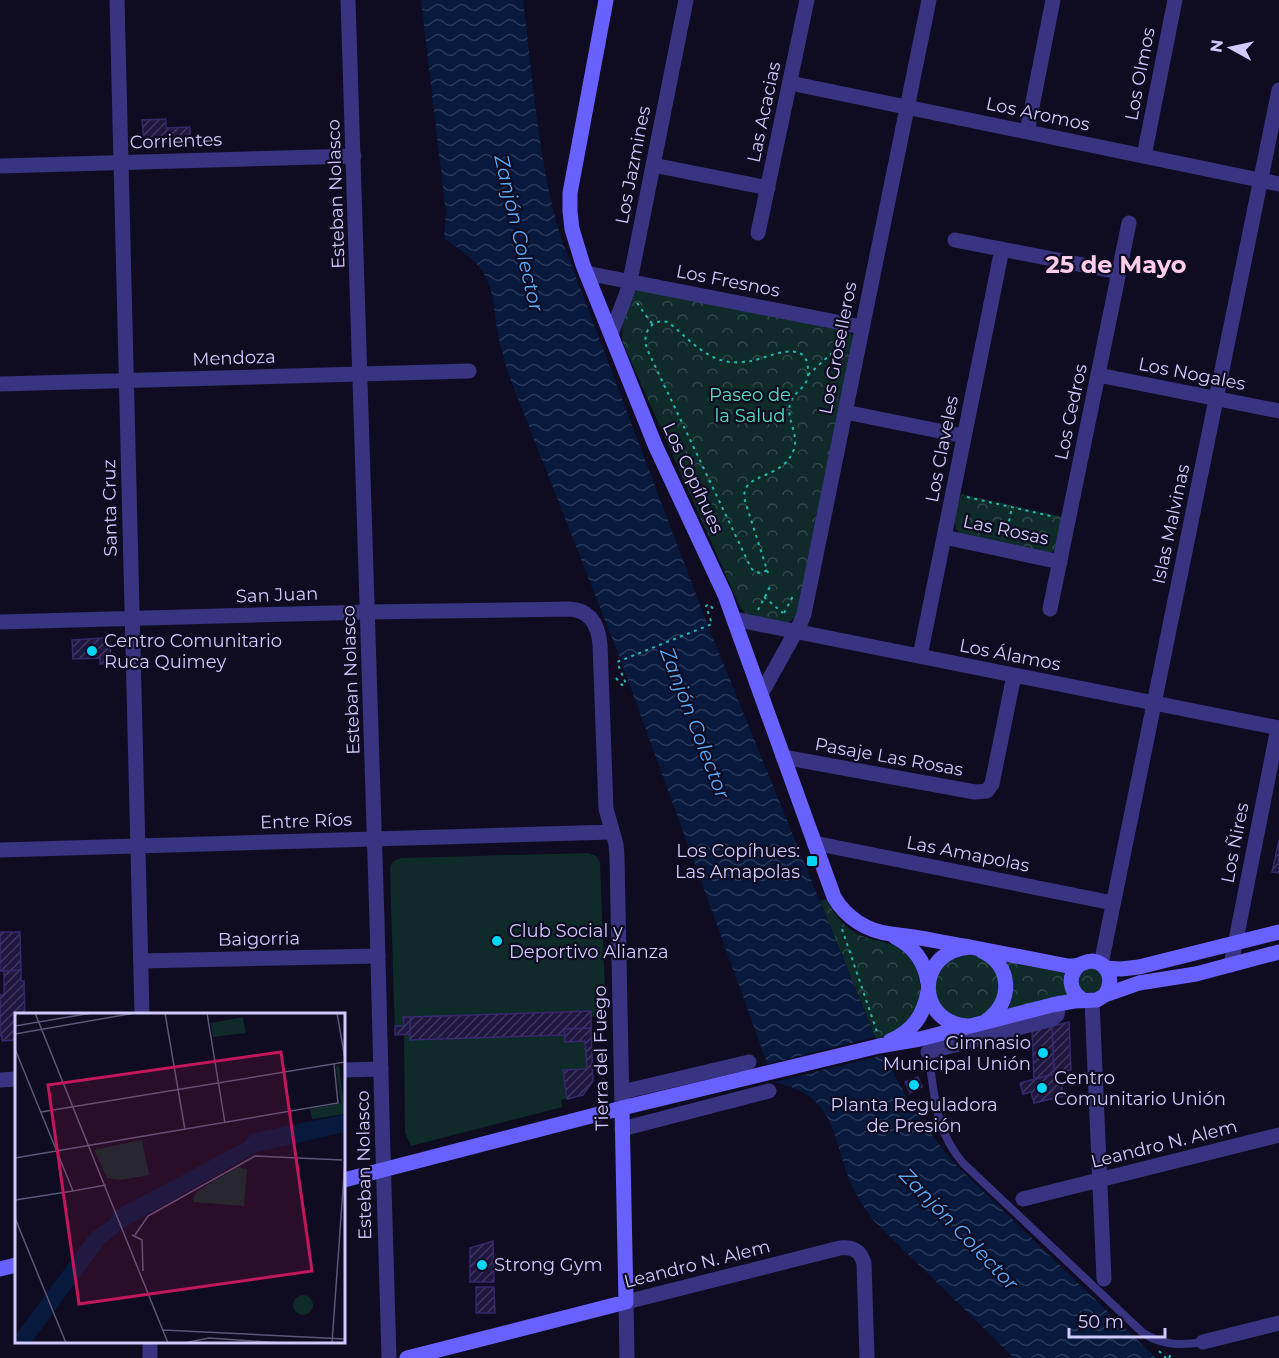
<svg xmlns="http://www.w3.org/2000/svg" width="1279" height="1358" font-family="Montserrat,sans-serif">
<style>
.green{fill:#0e2a29}
.forest{fill:url(#forest-crowns)}
.water{fill:url(#water-waves)}
.pier{fill:#0f0b20}
.building{fill:url(#building-hatch);stroke:#37286e;stroke-width:1.5}
.lines{fill:none;stroke-linecap:round;stroke-linejoin:round}
.path{stroke:#28b5b0;stroke-width:2;stroke-dasharray:3 4.5;stroke-linecap:butt}
.service{stroke:#393481;stroke-width:8}
.minor{stroke:#393481;stroke-width:15}
.tertiary{stroke:#393481;stroke-width:15}
.secondary{stroke:#6961ff;stroke-width:15}
.poi-dot{fill:#00d6f5;stroke:#0f0b20;stroke-width:2}
.labels{text-anchor:middle;stroke-width:4.5;stroke-linejoin:round;paint-order:stroke}
.street-label{font-size:18px;fill:#d1caff;stroke:#0f0b20}
.park-label{font-size:18px;fill:#51e4c3;stroke:#0f0b20}
.poi-label{font-size:18px;fill:#d1caff;stroke:#0f0b20;text-anchor:start}
.water-label{font-size:20px;font-style:italic;fill:#58adff;stroke:#0f0b20}
.district-label{font-size:24px;font-weight:bold;fill:#ffcceb;stroke:#0f0b20}
.inset-road{fill:none;stroke:#5d5779;stroke-width:1.5}
.view{fill:#c2185b;fill-opacity:0.15;stroke:#c2185b;stroke-width:3}
.inset-edge{fill:none;stroke:#d1caff;stroke-width:3}
</style>
<defs>
<pattern id="forest-crowns" width="20" height="18" patternUnits="userSpaceOnUse" patternTransform="scale(1.5)"><rect width="20" height="18" fill="#0e2a29"/><path d="M2 6a3 3 0 1 1 6 0M12 15a3 3 0 1 1 6 0" fill="none" stroke="#304849"/></pattern>
<pattern id="water-waves" width="16" height="10" patternUnits="userSpaceOnUse" patternTransform="scale(1.5)"><rect width="16" height="10" fill="#07193d"/><path d="M0 5q4-4 8 0t8 0" fill="none" stroke="#2a395a"/></pattern>
<pattern id="building-hatch" width="6" height="6" patternUnits="userSpaceOnUse" patternTransform="scale(1.5)"><rect width="6" height="6" fill="#201741"/><path d="M-1 1l2-2M0 6l6-6M5 7l2-2" fill="none" stroke="#3f375e"/></pattern>
</defs>
<rect width="100%" height="100%" fill="#0f0b20"/>
<path class="green" d="M588,853L596,856L600,862L606,1016L591,1017L593,1081L583,1095L561,1100L562,1107L411,1146L405,1133L404,1035H395L390,871C390,863 393,860 402,858Z"/>
<path class="forest" d="M637,290L849,332L854,337L802,604C798,612 796,620 785,623L747,615L740,607L623,343C620,331 627,298 637,290Z
M961,494L1064,517L1055,551L1049,553L959,533C950,523 958,506 961,494Z
M826,899C833,912 842,925 856,933C868,940 882,940 895,946C916,957 926,984 917,1005C908,1024 896,1033 876,1039L820,901Z
M974,954L987,960L999,978L998,999L985,1015L971,1020L957,1019L938,1003L935,997L937,972L955,955Z
M1004,960L1065,972L1068,995L1008,1009C1016,991 1015,976 1004,960Z
M1088,967L1097,969L1104,976L1102,989L1090,995L1078,989L1077,976Z"/>
<path class="water" d="M421,0H523C533,79 538,159 560,235L708,626L875,1037C897,1083 923,1128 957,1166L1156,1358H1014L873,1220C863,1206 854,1192 848,1176C831,1127 832,1095 774,1082L621,661L508,373C505,361 501,348 498,336C494,313 495,287 480,268C471,256 456,247 444,238L446,213Z"/>
<path class="pier" d="M875,1037L884,1055L774,1082L767,1064Z"/>
<path class="building" d="M166,119V128L190,127V141L144,143L142,120Z
M104,638L105,644H110L111,663L100,664V658L73,659L72,640Z
M1279,840V873L1272,872Z
M0,932H20L21,970L0,971Z
M21,970V981H24L25,1014H16V1040L2,1041V1036H0V995H4V971Z
M591,1011V1028L564,1029L565,1035L410,1040V1017Z
M403,1017H410V1034L395,1035V1026H404Z
M1069,1022L1071,1070L1054,1074L1052,1026Z
M1052,1026L1054,1074L1034,1079L1032,1031Z
M591,1028L593,1081L583,1095L567,1099L563,1070L587,1069L585,1041L565,1042L564,1029Z
M1054,1074L1057,1085L1061,1084L1064,1096L1034,1103L1031,1092L1023,1094L1020,1083Z
M918,1077L922,1087L910,1093L905,1082Z
M493,1241L494,1282H470V1248Z
M476,1287H494L495,1313H476Z"/>
<g class="lines">
<path class="path" d="M637,303L653,325
M808,375L845,341
M967,497L1055,517
M1006,536L1012,507
M767,570C761,574 756,574 751,568L647,349C642,334 650,318 668,322C686,336 701,355 724,361C732,363 743,362 751,361C767,358 807,337 808,369C810,389 794,389 790,404C786,419 799,434 794,449C785,476 754,473 746,488C744,492 744,497 745,501L768,573
M764,597L783,613
M758,610L770,587
M784,613L793,596
M616,678L622,685L626,684L617,662L712,624L706,606L709,604L715,611
M842,929L877,1032
M1159,1351L1166,1358
M1169,1358L1172,1352"/>
<path class="service" d="M928,1052C935,1095 934,1129 963,1163L1143,1333C1162,1345 1181,1346 1203,1342"/>
<path class="minor" d="M790,83L1279,184
M1027,132L1053,0
M1144,156L1175,0
M653,165L768,188
M0,166L354,156
M758,233L807,0
M955,240L1119,272
M586,273L862,327
M611,334L625,298L629,286L686,0
M361,374L469,371
M1098,375L1279,411
M845,412L964,436
M944,537L1060,562
M1050,609L1129,223
M368,612L569,609C590,610 598,625 600,644L606,809L616,844L617,857L622,1108
M734,619L1279,728
M920,656L1002,249
M761,694L800,624L804,614L929,0
M783,757L975,792L987,791L992,784L1014,675
M814,843L1113,903
M0,850L612,832
M141,961L378,956
M1101,964L1279,90
M1231,965L1278,728
M1092,1001L1104,1279
M928,1052L1052,1019L1057,1015L1059,1003
M344,1070L381,1069
M0,1080L16,1079
M622,1092L749,1062
M622,1129L769,1091
M1023,1199L1279,1135
M626,1302L840,1248C853,1247 860,1250 864,1263L867,1358
M1203,1342L1279,1323"/>
<path class="tertiary" d="M117,0L142,1014
M348,0C359,307 368,614 377,921C381,1067 384,1212 389,1358
M0,384L361,374
M0,622L368,612
M626,1302L627,1358
M150,1342V1358"/>
<path class="secondary" d="M606,0L570,193V211L572,229L583,265L655,445L725,595L834,897C846,918 867,931 891,934C898,935 906,936 914,937C933,940 951,944 970,947
M895,937C915,947 925,962 928,983
M982,951C1013,966 1013,1003 986,1021
M1079,965C1067,977 1069,991 1083,1000
M1105,968L1121,969L1139,967L1279,932
M967,1026C915,1022 915,951 970,947L1068,966C1070,966 1076,966 1078,965C1083,964 1086,961 1092,961C1110,963 1114,982 1105,995
M890,1041C913,1031 924,1015 928,991
M344,1180L622,1108L879,1046L920,1039L1052,1005L1074,1001L1097,1000L1105,995L1139,983L1196,974L1279,952
M0,1269L16,1265
M407,1358L626,1302L622,1108"/>
</g>
<g class="poi-dot">
<circle cx="92" cy="651" r="6"/>
<rect x="806" y="855" width="12" height="12" rx="3"/>
<circle cx="497" cy="941" r="6"/>
<circle cx="1043" cy="1053" r="6"/>
<circle cx="914" cy="1085" r="6"/>
<circle cx="1042" cy="1088" r="6"/>
<circle cx="482" cy="1265" r="6"/>
</g>
<g class="labels">
<g class="street-label">
<text transform="translate(1140 74) rotate(-79)" y="6">Los Olmos</text>
<text transform="translate(764 112) rotate(-78)" y="6">Las Acacias</text>
<text transform="translate(1038 114) rotate(12)" y="6">Los Aromos</text>
<text transform="translate(176 141) rotate(-2)" y="6">Corrientes</text>
<text transform="translate(633 165) rotate(-79)" y="6">Los Jazmines</text>
<text transform="translate(336 194) rotate(-92)" y="6">Esteban Nolasco</text>
<text transform="translate(728 281) rotate(11)" y="6">Los Fresnos</text>
<text transform="translate(838 348) rotate(-79)" y="6">Los Groselleros</text>
<text transform="translate(234 358) rotate(-2)" y="6">Mendoza</text>
<text transform="translate(1192 374) rotate(11)" y="6">Los Nogales</text>
<text transform="translate(1071 412) rotate(-78)" y="6">Los Cedros</text>
<text transform="translate(942 449) rotate(-79)" y="6">Los Claveles</text>
<text transform="translate(693 478) rotate(65)" y="6">Los Copíhues</text>
<text transform="translate(110 508) rotate(-91)" y="6">Santa Cruz</text>
<text transform="translate(1171 524) rotate(-78)" y="6">Islas Malvinas</text>
<text transform="translate(1006 530) rotate(12)" y="6">Las Rosas</text>
<text transform="translate(277 595) rotate(-2)" y="6">San Juan</text>
<text transform="translate(1010 655) rotate(11)" y="6">Los Álamos</text>
<text transform="translate(351 680) rotate(-92)" y="6">Esteban Nolasco</text>
<text transform="translate(889 757) rotate(10)" y="6">Pasaje Las Rosas</text>
<text transform="translate(306 821) rotate(-2)" y="6">Entre Ríos</text>
<text transform="translate(1235 843) rotate(-79)" y="6">Los Ñires</text>
<text transform="translate(968 854) rotate(11)" y="6">Las Amapolas</text>
<text transform="translate(259 939) rotate(-1)" y="6">Baigorria</text>
<text transform="translate(601 1058) rotate(-91)" y="6">Tierra del Fuego</text>
<text transform="translate(1164 1144) rotate(-14)" y="6">Leandro N. Alem</text>
<text transform="translate(364 1165) rotate(-91)" y="6">Esteban Nolasco</text>
<text transform="translate(697 1264) rotate(-14)" y="6">Leandro N. Alem</text>
</g>
<g class="park-label">
<text x="750" y="401">Paseo de<tspan x="750" dy="21">la Salud</tspan></text>
</g>
<g class="poi-label">
<text x="104" y="647">Centro Comunitario<tspan x="104" dy="21">Ruca Quimey</tspan></text>
<text x="800" y="857" text-anchor="end">Los Copíhues:<tspan x="800" dy="21">Las Amapolas</tspan></text>
<text x="509" y="937">Club Social y<tspan x="509" dy="21">Deportivo Alianza</tspan></text>
<text x="1031" y="1049" text-anchor="end">Gimnasio<tspan x="1031" dy="21">Municipal Unión</tspan></text>
<text x="1054" y="1084">Centro<tspan x="1054" dy="21">Comunitario Unión</tspan></text>
<text x="914" y="1111" text-anchor="middle">Planta Reguladora<tspan x="914" dy="21">de Presión</tspan></text>
<text x="494" y="1271">Strong Gym</text>
</g>
<g class="water-label">
<text transform="translate(519 233) rotate(77)" y="7">Zanjón Colector</text>
<text transform="translate(695 723) rotate(69)" y="7">Zanjón Colector</text>
<text transform="translate(959 1229) rotate(46)" y="7">Zanjón Colector</text>
</g>
<g class="district-label">
<text x="1116" y="273">25 de Mayo</text>
</g>
</g>
<g transform="translate(15 1013)">
<rect width="330" height="330" fill="#0f0b20"/>
<path d="M127,127L134,162L106,167L92,165L79,137Z" fill="#0e2a29"/>
<path d="M228,4L231,20L198,24L196,10ZM324,52L330,101L297,106L295,96L326,90L321,54ZM222,154L232,156L229,193L178,189L180,180ZM278 292a10 10 0 1 1 20 0a10 10 0 1 1-20 0Z" fill="#0e2a29"/>
<path d="M330,101V119L242,139L107,216L89,231L16,330H0V323L76,220L95,207L99,198L230,129L236,121Z" fill="#07193d"/>
<path class="inset-road" d="M20,0L153,330M150,0L170,117M192,0L210,110M322,0L330,46M0,13L77,0M0,21L120,0M0,36L58,178L91,172M26,99L330,49M0,145L323,90L319,51M0,187L58,178M0,205L51,330M117,222L127,227L128,258M120,222L133,203L240,143L327,147M148,317L330,326M169,330L194,325L267,330M317,330L330,148"/>
<path class="view" d="M266,39L297,258L64,291L33,72Z"/>
<rect width="330" height="330" class="inset-edge"/>
</g>
<g transform="translate(1231 48) rotate(278)" stroke="#0f0b20" stroke-width="4.5" paint-order="stroke">
<path d="M0-4.5L10 22L0 15L-10 22Z" fill="#d1caff"/>
<text y="-9" font-size="16" font-weight="bold" text-anchor="middle" fill="#d1caff">N</text>
</g>
<path d="M1069 1328v9h96v-9" fill="none" stroke="#d1caff" stroke-width="3"/>
<text x="1078" y="1328" font-size="18" fill="#d1caff" stroke="#0f0b20" stroke-width="4.5" paint-order="stroke">50 m</text>
</svg>
